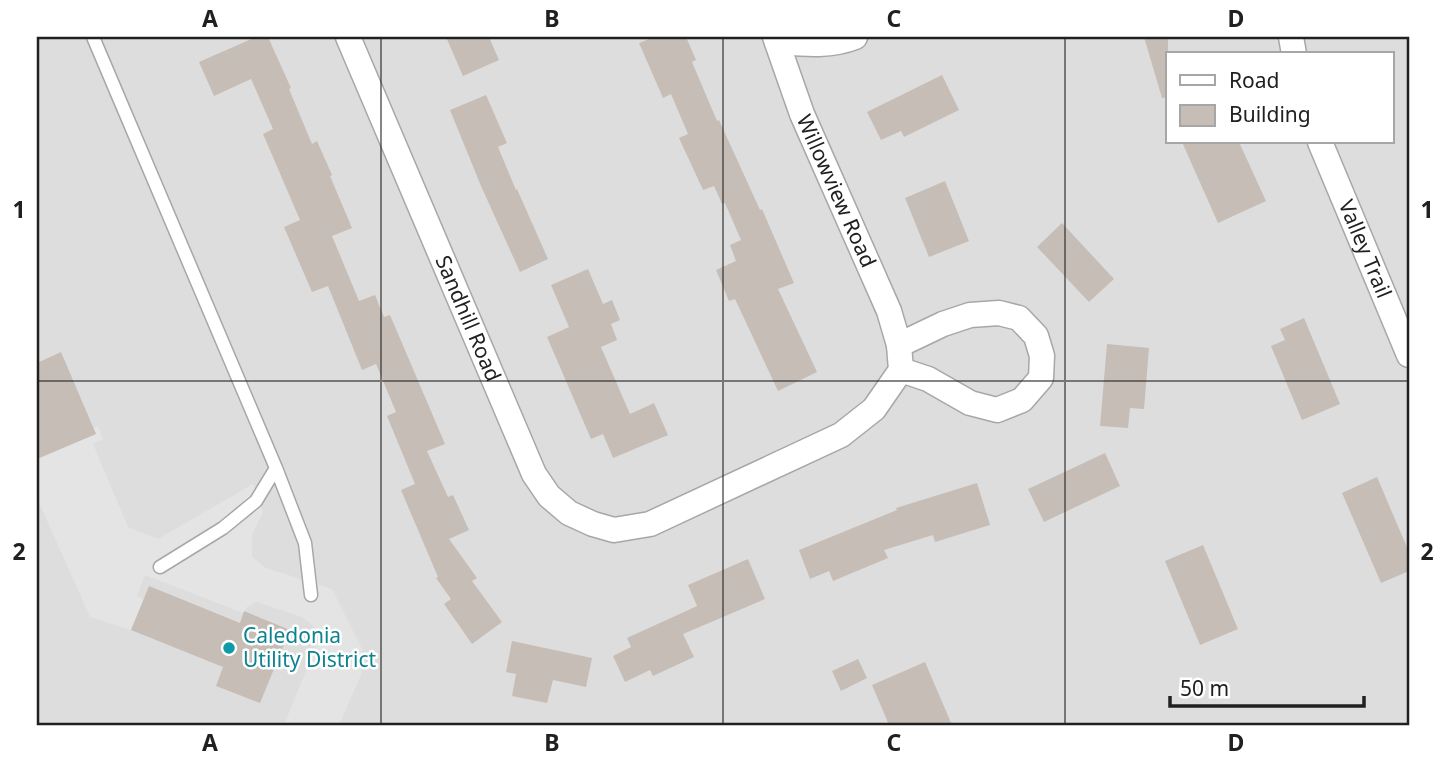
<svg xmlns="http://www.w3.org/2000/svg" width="1446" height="762" font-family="'Noto Sans',sans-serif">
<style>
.residential{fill:#dedddd;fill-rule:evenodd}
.parking{fill:#e4e4e4}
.building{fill:#c6bdb6}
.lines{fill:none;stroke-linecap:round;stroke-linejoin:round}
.service-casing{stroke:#a7a7a7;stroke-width:15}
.minor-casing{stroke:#a7a7a7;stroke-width:27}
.service{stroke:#fff;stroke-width:12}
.minor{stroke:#fff;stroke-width:24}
.grid{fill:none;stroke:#202020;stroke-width:2;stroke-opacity:0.55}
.culture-dot{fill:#0f9aa8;stroke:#fff;stroke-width:2.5}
.labels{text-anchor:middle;stroke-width:5;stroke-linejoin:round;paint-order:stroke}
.street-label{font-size:21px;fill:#202020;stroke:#fff}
.culture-label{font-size:21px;fill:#0d838f;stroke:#fff;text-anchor:start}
.neatline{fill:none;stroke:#202020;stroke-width:2.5}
.grid-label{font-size:23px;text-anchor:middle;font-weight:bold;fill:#202020}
</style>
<rect width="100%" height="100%" fill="#f1eee7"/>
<path class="residential" d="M37,37H1409V725H37ZM1168,54H1392V142H1168Z"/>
<path class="parking" d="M98,426L103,439L93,444L128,527L158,539L253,484L263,512L252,535V557L266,568L332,589L362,649L361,675L339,725H284L319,639L317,629L302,617L257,602L247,607L243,613L145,575L137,596L144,599L131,630L90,617L37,498V451L40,458L96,434L94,428Z"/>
<path class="building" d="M256,37H268L291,88L289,89L312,144L317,141L332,175L330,176L352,228L332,236L359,301L375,295L384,317L390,315L445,444L427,451L448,497L453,495L469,530L449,539L477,578L472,581L502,622L472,644L444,604L451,599L436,578L438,577L401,490L415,484L387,416L396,412L376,364L362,370L328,286L312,292L284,227L300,220L263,134L273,129L251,79L214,96L199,62Z
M446,37H489L499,60L463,76Z
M654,37H686L696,60L692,62L717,121L719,120L760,210L762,209L794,283L778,289L817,372L778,391L735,299L729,301L716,270L736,261L730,245L741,240L725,203L722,204L714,186L703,190L679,138L688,134L671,94L663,98L639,43Z
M1144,37H1168V97L1162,98Z
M942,75L959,110L904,137L901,131L881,140L867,112Z
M486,95L507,143L498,147L516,190L517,189L548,259L520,272L481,186L450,110Z
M1182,142H1239L1266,201L1218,223Z
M945,181L969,241L929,257L905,198Z
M1062,223L1114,279L1089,302L1037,247Z
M588,269L603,304L612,300L620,320L611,324L617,340L601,347L630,414L654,403L668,435L613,458L603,434L591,439L547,337L569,327L551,285Z
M1304,318L1340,404L1302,420L1271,346L1285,340L1280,329Z
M1107,344L1149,348L1144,409L1130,408L1128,428L1100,426Z
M61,352L96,434L37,459V363Z
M1105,453L1120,486L1044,522L1028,489Z
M1377,477L1409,552V571L1381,583L1342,493Z
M977,483L990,525L935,542L933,535L884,550L888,558L833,581L829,571L810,579L799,550L897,510L896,508Z
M1203,545L1238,629L1200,645L1165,561Z
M748,559L765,599L683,634L694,657L653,676L650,670L625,682L613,656L631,647L627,638L697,606L688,585Z
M149,586L240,623L244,611L290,630L260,703L216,686L223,667L131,630Z
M512,641L592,658L586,687L553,680L547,703L512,696L516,674L506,672Z
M858,659L867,678L841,691L832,671Z
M925,662L952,725H889L872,685Z"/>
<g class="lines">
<g class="service-casing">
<path id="service" d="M93,37L276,468L305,543L311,595
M160,567L223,528L256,501L276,468"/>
</g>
<g class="minor-casing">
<g id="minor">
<path id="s1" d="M348,37L534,474L549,496L569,513L593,524L614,530L650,524L841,435L874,409L901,370L899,345L889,311L802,114L775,37"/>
<path d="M1291,37L1294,54"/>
<path d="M777,42C803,44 830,47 855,37"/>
<path id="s2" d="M1320,142L1409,355"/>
<path d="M899,345L943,324L970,315L999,313L1019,318L1036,336L1042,356L1041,378L1022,400L997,410L970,403L928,379L901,370"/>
</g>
</g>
<use href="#service" class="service"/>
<use href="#minor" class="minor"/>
</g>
<path class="grid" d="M381,37V725M723,37V725M1065,37V725M37,381H1409"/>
<circle class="culture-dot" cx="229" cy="648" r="7"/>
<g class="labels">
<g class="street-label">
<text transform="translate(836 191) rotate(66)" y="7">Willowview Road</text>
<text dy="7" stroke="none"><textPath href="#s2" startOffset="116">Valley Trail</textPath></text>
<text dy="7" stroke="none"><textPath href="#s1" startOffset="306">Sandhill Road</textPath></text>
</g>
<g class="culture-label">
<text x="243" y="643">Caledonia<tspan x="243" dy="24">Utility District</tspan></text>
</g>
</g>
<rect width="1446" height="762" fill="none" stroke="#ffffff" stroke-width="77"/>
<rect x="1166" y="52" width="228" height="91" fill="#ffffff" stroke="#a6a6a6" stroke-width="2"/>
<rect x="1180" y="75" width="35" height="10" fill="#ffffff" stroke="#a6a6a6" stroke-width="2"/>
<text x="1229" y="88" font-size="21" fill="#202020">Road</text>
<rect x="1180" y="105" width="35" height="21" fill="#c6bdb6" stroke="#a6a6a6" stroke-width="2"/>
<text x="1229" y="122" font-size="21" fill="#202020">Building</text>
<path d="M1170 696v10h194v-10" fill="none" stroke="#202020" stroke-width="3.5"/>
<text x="1180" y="696" font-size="21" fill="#202020" stroke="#ffffff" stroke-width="5" paint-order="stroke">50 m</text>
<rect x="38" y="38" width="1370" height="686" class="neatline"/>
<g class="grid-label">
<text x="210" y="27">A</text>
<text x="552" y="27">B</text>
<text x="894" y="27">C</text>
<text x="1236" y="27">D</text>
<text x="19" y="218">1</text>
<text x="1427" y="218">1</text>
<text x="19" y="560">2</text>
<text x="1427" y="560">2</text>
<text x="210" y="751">A</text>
<text x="552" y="751">B</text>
<text x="894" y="751">C</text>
<text x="1236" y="751">D</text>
</g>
</svg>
